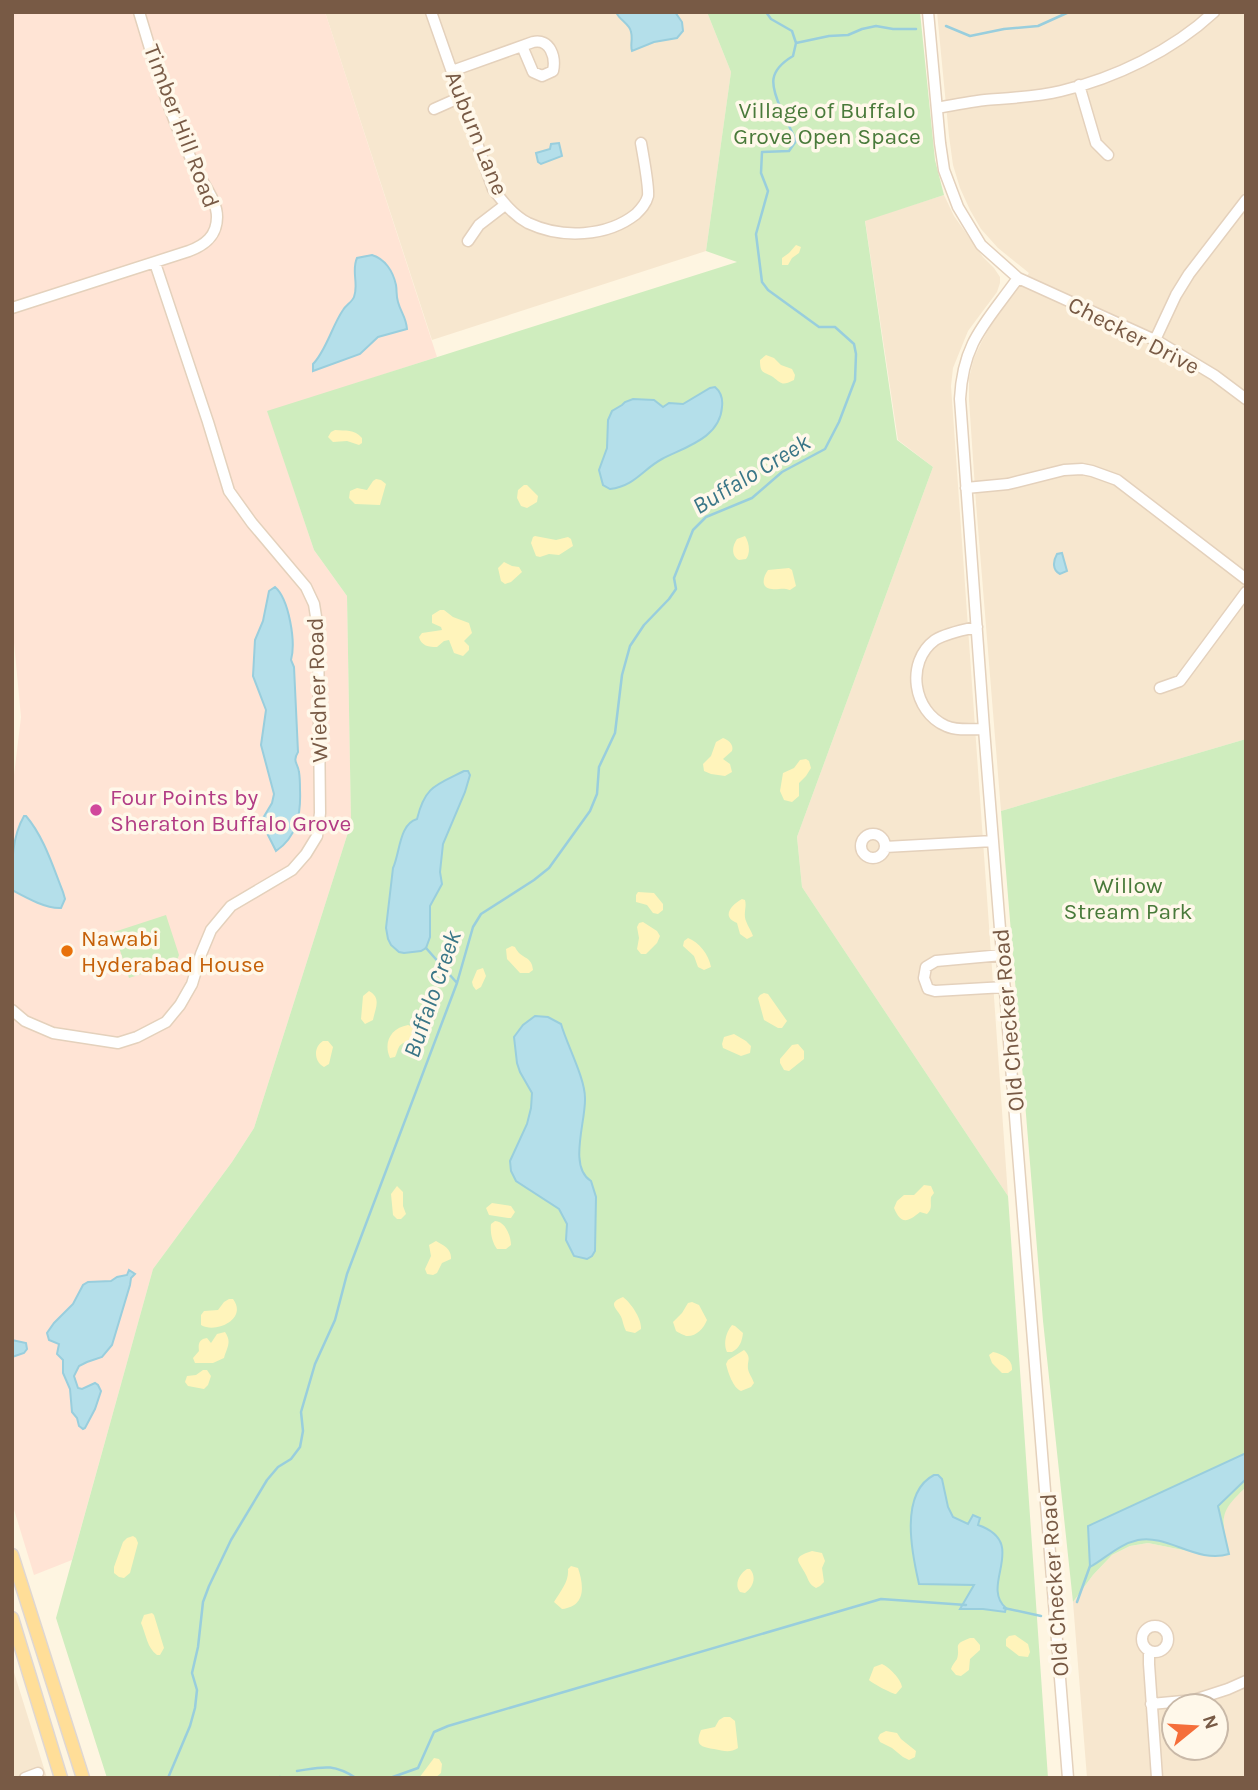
<svg xmlns="http://www.w3.org/2000/svg" width="1258" height="1790" font-family="Karla,sans-serif">
<style>
.residential{fill:#f7e7cf;fill-rule:evenodd}
.commercial{fill:#ffe4d5}
.green{fill:#cfedbe}
.sand{fill:#fff4bb}
.water{fill:#b4dfea;stroke:#99cedd;stroke-width:2}
.lines{fill:none;stroke-linecap:round;stroke-linejoin:round}
.stream{stroke:#99cedd;stroke-width:2.5}
.minor-casing{stroke:#e4d1bc;stroke-width:13}
.major-casing{stroke:#dfd7d2;stroke-width:15}
.minor{stroke:#fff;stroke-width:10}
.major{stroke:#ffde98;stroke-width:12}
.hotel-dot{fill:#d1479c;stroke:#fff8ea;stroke-width:2.5}
.food-dot{fill:#e8710a;stroke:#fff8ea;stroke-width:2.5}
.labels{text-anchor:middle;stroke-width:7;stroke-linejoin:round;paint-order:stroke}
.park-label{font-size:23px;fill:#497a3a;stroke:#fff8ea}
.street-label{font-size:23px;fill:#785a45;stroke:#fff8ea}
.hotel-label{font-size:23px;fill:#b23c85;stroke:#fff8ea;text-anchor:start}
.food-label{font-size:23px;fill:#c56008;stroke:#fff8ea;text-anchor:start}
.water-label{font-size:24px;font-style:italic;fill:#3a7687;stroke:#fff8ea}
</style>
<rect width="100%" height="100%" fill="#fef5e1"/>
<path class="residential" d="M325,12H707L731,72L706,251L432,340Z
M937,12H1246V739L1001,811L976,503L969,400V378L974,358L982,341L991,325L1029,273L998,248L981,229L970,210L960,188L953,165L949,136Z
M944,195L954,216L983,257L994,268L1000,277V283L997,292L968,331L953,368L951,386L1008,1196L802,887L797,837L933,467L898,440L865,220Z
M1246,1487V1778H1087L1073,1602L1093,1575L1112,1555L1130,1546L1148,1543L1208,1555L1228,1550L1224,1529V1513L1229,1503ZM1174,1706H1216V1748H1174Z
M12,1666L47,1778H12Z"/>
<path class="commercial" d="M12,12H325L437,357L268,412L314,550L347,596L351,823L254,1128L232,1162L153,1269L72,1560L34,1575L12,1503V792L21,717L12,621Z"/>
<path class="green" d="M707,12H920L935,160L944,195L865,221L897,440L933,467L797,837L802,887L1008,1196L1048,1778H107L56,1618L153,1269L232,1162L254,1128L351,823L347,596L314,550L267,411L737,262L706,251L731,72Z
M1246,739V1487C1220,1512 1221,1515 1228,1550L1208,1555L1148,1543L1130,1546L1112,1555L1093,1575L1073,1602L1043,1321L1001,811Z
M166,915L179,955L176,963L129,978L114,932Z"/>
<path class="sand" d="M796,245L801,247L799,253L792,258L788,265H782V258L789,253Z
M766,355L774,358L781,365L792,369L795,375L794,380C782,386 782,384 773,377C764,371 760,375 760,360Z
M335,430C346,431 354,429 362,438V443L359,445L347,441L333,442L328,437L331,432Z
M376,479L381,480L386,484L380,505L355,504L349,498L350,491L357,488L367,490L373,481Z
M524,485H527L538,496L537,502L527,508L521,506L517,498L518,490Z
M535,536L556,540L568,537L571,539L573,546L559,555L549,554L540,557L536,556L531,543L533,537Z
M745,536C749,542 751,553 746,559L739,560C731,556 732,546 737,539Z
M504,562L512,566L519,567L522,572L511,582L505,584L501,581L498,568Z
M789,568L792,570L796,586L790,590C782,587 779,590 772,589C760,588 763,577 768,570Z
M440,610H444L453,617L469,623L472,633L464,641L469,646V650L463,656L454,653L449,640L444,641L437,647C429,647 421,646 419,637L422,633L442,630L441,627L432,623V615Z
M723,738C729,740 734,745 732,751L723,759L730,764L732,772L725,776L711,774L704,771L703,764L711,756L716,742Z
M806,759L809,761L811,768L806,776L799,783V796L792,802L784,800L780,791L783,773L794,768L800,760Z
M638,892L654,893L663,904V910L658,914L653,913L647,905L636,902V895Z
M742,899L745,900C747,907 743,914 746,921C748,927 751,930 753,936L747,939L740,934L737,923C721,917 731,905 742,899Z
M643,922L657,931L660,936L657,943L646,954H641L637,949L639,938L637,927L639,923Z
M688,938C699,942 709,955 711,967L704,970L698,967L694,956L683,946L684,941Z
M512,946L515,947C521,960 532,955 533,970L529,973H520L507,959L506,949Z
M483,968L486,976L481,987L476,990L473,986L472,982L477,970Z
M369,991C382,998 375,1009 373,1020L365,1024L361,1019L363,996Z
M764,993L768,994L787,1021L782,1028H778L764,1020L758,998L760,995Z
M408,1025L413,1027C414,1046 405,1038 399,1047C397,1050 397,1054 395,1057L390,1058C383,1042 391,1028 408,1025Z
M734,1034L746,1041L751,1046L750,1053L741,1056L723,1048L722,1044L724,1037Z
M323,1041H328L333,1047L329,1064L324,1067C314,1062 313,1047 323,1041Z
M798,1044L804,1051V1059L789,1071L784,1070L780,1063V1059L792,1045Z
M924,1185L931,1186L934,1193L931,1197C930,1205 933,1208 927,1214L920,1212C908,1222 901,1225 894,1208L897,1201L904,1195H914Z
M397,1186L403,1192V1206L406,1214L401,1219H397L393,1215L391,1194Z
M492,1203L511,1206L515,1212L511,1218H508L489,1215L486,1208Z
M495,1221C505,1221 511,1236 511,1245L506,1249H497C492,1242 490,1232 491,1224Z
M436,1241C443,1245 452,1249 451,1259L442,1263L437,1273L433,1275L427,1274L425,1269L431,1256L429,1245Z
M623,1297C631,1303 642,1319 641,1329L635,1333L626,1331C624,1327 623,1323 622,1319C619,1309 605,1304 623,1297Z
M229,1299H233C248,1319 216,1334 201,1325V1315L204,1311L218,1310L224,1302Z
M692,1302L699,1305L707,1320C704,1328 696,1337 686,1336C686,1336 677,1332 676,1331L673,1322L682,1313L688,1303Z
M732,1325L735,1326L743,1333C742,1341 740,1348 732,1352H727C723,1344 726,1332 732,1325Z
M225,1332C232,1342 227,1347 224,1358L213,1363H195L193,1358L199,1351C198,1344 199,1339 207,1338L211,1343L217,1334Z
M744,1350C752,1358 747,1360 748,1369C749,1374 752,1377 754,1383L751,1387L741,1391C733,1388 728,1372 726,1364L728,1360Z
M993,1352C1002,1354 1013,1359 1012,1370L1008,1373H1002L992,1363L989,1355Z
M203,1370H207L211,1376L208,1385L204,1389L188,1386L185,1382L187,1376L196,1375Z
M133,1536L136,1538L138,1543L130,1573L124,1578L119,1577L114,1573V1567L123,1542L127,1538Z
M812,1551L822,1553L825,1561L822,1568L824,1582L820,1586L816,1588C809,1584 809,1581 806,1575C799,1561 790,1558 812,1551Z
M571,1566L578,1568C584,1586 586,1606 562,1609L554,1602C561,1590 569,1582 568,1569Z
M747,1569H750C757,1577 753,1588 745,1593L740,1592C734,1585 739,1574 747,1569Z
M152,1613L154,1615L164,1648L160,1655H157C147,1648 146,1634 141,1623L144,1615Z
M1015,1635L1028,1644L1030,1652L1028,1657L1019,1656L1006,1646V1639L1009,1636Z
M970,1638H974L980,1645V1650L970,1659L969,1670L961,1676L956,1675L951,1669C952,1665 955,1662 957,1659C961,1646 951,1645 970,1638Z
M882,1664C889,1667 901,1679 902,1687L896,1694C892,1694 872,1683 869,1680L874,1667Z
M724,1717H730L735,1721L738,1748C730,1753 724,1751 714,1749C700,1747 695,1745 701,1730L715,1727L719,1720Z
M886,1731L897,1733L901,1739L916,1751L915,1757L909,1760L903,1757L892,1748L880,1742L878,1738L880,1734Z
M434,1758L439,1759L442,1764L441,1773L435,1778H419Z"/>
<path class="water" d="M616,12H675L682,22L683,31L677,38L654,42L632,51C630,45 633,39 631,32C630,24 619,20 616,12Z
M559,143L562,156L541,164L538,162L536,153L550,149L551,144Z
M372,255C385,259 393,271 396,285C397,291 396,296 398,302C401,313 406,317 407,329L378,337L360,354L313,371V364C326,351 332,326 343,310C346,305 352,302 354,297C359,284 351,271 357,258Z
M715,387C721,392 723,399 722,407C720,438 685,447 662,459C643,469 635,486 610,489L603,485L599,470L607,448L608,420L612,411L622,405L625,402L633,399L654,400L663,407L669,403L683,404L710,388Z
M1062,553L1067,571L1060,574C1052,570 1053,561 1057,554Z
M275,587C289,599 296,642 291,660L294,667L298,752C292,762 298,763 299,772C300,778 300,784 300,790C301,814 297,837 276,851L262,823L263,818L272,803L274,794L261,745L266,710L253,676L255,640L263,621L269,591Z
M464,771H468L470,775L465,792L443,844L440,872L442,884L430,906V937L426,948L421,951L404,953L399,952L391,945L388,939L386,928L393,868C400,853 399,824 417,819C425,786 436,785 464,771Z
M24,816H26C44,837 53,867 63,892L65,899L61,908C46,909 25,897 12,890C12,865 11,839 24,816Z
M535,1016L548,1017L561,1024C567,1045 585,1078 585,1098C586,1121 568,1167 591,1181L596,1197L595,1251L592,1256L587,1259L574,1256L566,1240L567,1224L559,1209L516,1181L511,1171L510,1161L527,1124L531,1108L532,1093L520,1072L517,1063L514,1037L523,1025Z
M129,1270L135,1274L131,1278L130,1285L112,1345L102,1357L87,1362L79,1366L74,1376L78,1388L82,1389L95,1383L98,1385L101,1391L95,1409L85,1428L83,1429L79,1426L77,1418L72,1412L70,1389L63,1373V1360L57,1354L59,1344L49,1340L47,1333L54,1323L73,1304L83,1285L88,1282L111,1281L117,1277L127,1275Z
M12,1340L26,1343L27,1349L24,1353L12,1357Z
M1246,1453V1479L1218,1506L1229,1554C1197,1564 1168,1534 1138,1540C1119,1544 1106,1558 1090,1567L1088,1526Z
M934,1475H938L942,1479L948,1507L953,1517L968,1524L973,1515L980,1518L978,1525C1030,1543 979,1585 1006,1608L1005,1612L983,1609H960L974,1585L919,1584C912,1554 899,1493 934,1475Z"/>
<g class="lines">
<path class="stream" d="M946,26L970,36L1004,29L1038,26L1069,12
M796,43L829,36L848,35L862,29L876,26L893,29H916
M426,948L457,983
M1077,1602L1090,1566
M1004,1608L1041,1616
M297,1771C323,1767 332,1763 356,1778
M168,1778L190,1726L195,1708L197,1690L192,1673L198,1647L203,1602L209,1586L231,1540L267,1480L278,1467L291,1459L300,1447L303,1431L301,1412L315,1364L335,1320L347,1274L457,983L473,927L481,914L534,880L549,868L590,811L597,794L599,767L615,733L622,675L630,646L644,625L669,599L676,589L674,578L693,530L706,517L752,498L782,472L825,449L839,422L855,380L856,354L854,344L835,327H819L768,290L762,282L756,234L768,191L761,173L762,152L789,151L796,141C791,130 786,119 781,109C770,84 768,71 793,56L796,43L792,31L771,19L766,12
M277,1778L280,1777
M390,1778L418,1768L434,1732L448,1726L881,1599L966,1605"/>
<g class="minor-casing">
<path id="minor" d="M431,12L493,189C503,202 513,215 528,223C562,239 607,237 636,214C641,209 646,204 648,196C649,187 643,154 641,143
M928,12L940,143L944,170L958,207L981,245L1018,278L1159,342L1214,375L1246,399
M452,71L533,42C550,38 556,57 553,71L542,76L533,72L522,46
M1079,85L1096,143L1108,155
M937,108C953,105 969,102 985,100C1010,98 1036,97 1061,91C1115,78 1172,51 1214,12
M434,109L461,97
M468,241L479,225L505,205
M1018,278C986,323 963,341 960,399L984,729L1068,1778
M12,308L189,251C205,245 217,236 217,217C217,201 205,187 198,173C188,153 178,131 170,109C158,78 149,44 139,12
M1155,340L1176,295L1189,274L1246,200
M966,488L1008,484L1064,470L1082,469L1092,471L1117,480L1246,579
M977,627C963,630 947,633 935,640C905,662 913,712 946,726C957,731 973,729 984,729
M1160,688L1180,681L1246,592
M861 846a12 12 0 1 1 24 0a12 12 0 1 1-24 0Z
M885,847L993,841
M1002,955L936,961L926,967L924,978L928,989L935,991L1005,987
M12,1010L25,1021L53,1033L118,1043L137,1037L166,1022L180,1005L192,984L201,954L211,930L231,906L292,870L306,854L317,836L320,813L318,629L314,604L306,587L252,523L229,491L208,422L155,263
M1142 1639a13 13 0 1 1 26 0a13 13 0 1 1-26 0Z
M1149,1651V1664L1157,1778
M1151,1704L1194,1700L1228,1689L1246,1681
M25,1778L38,1773"/>
</g>
<g class="major-casing">
<path id="major" d="M12,1555L83,1778
M12,1618L61,1778"/>
</g>
<use href="#minor" class="minor"/>
<use href="#major" class="major"/>
</g>
<circle class="hotel-dot" cx="96" cy="810" r="7"/>
<circle class="food-dot" cx="67" cy="951" r="7"/>
<g class="labels">
<g class="park-label">
<text x="827" y="118">Village of Buffalo<tspan x="827" dy="26">Grove Open Space</tspan></text>
<text x="1128" y="893">Willow<tspan x="1128" dy="26">Stream Park</tspan></text>
</g>
<g class="street-label">
<text transform="translate(182 126) rotate(69)" y="8">Timber Hill Road</text>
<text transform="translate(477 133) rotate(68)" y="8">Auburn Lane</text>
<text transform="translate(1134 335) rotate(27)" y="8">Checker Drive</text>
<text transform="translate(317 690) rotate(-92)" y="8">Wiedner Road</text>
<text transform="translate(1008 1020) rotate(-95)" y="8">Old Checker Road</text>
<text transform="translate(1054 1585) rotate(-94)" y="8">Old Checker Road</text>
</g>
<g class="hotel-label">
<text x="110" y="805">Four Points by<tspan x="110" dy="26">Sheraton Buffalo Grove</tspan></text>
</g>
<g class="food-label">
<text x="81" y="946">Nawabi<tspan x="81" dy="26">Hyderabad House</tspan></text>
</g>
<g class="water-label">
<text transform="translate(751 474) rotate(-31)" y="8">Buffalo Creek</text>
<text transform="translate(432 994) rotate(-71)" y="8">Buffalo Creek</text>
</g>
</g>
<rect width="1258" height="1790" fill="none" stroke="#785a45" stroke-width="28"/>
<g transform="translate(1195 1727) rotate(72)"><circle r="33" fill="#fff8ea" stroke="#c9b9a8" stroke-width="2"/>
<path d="M0-5L12 26L0 18L-12 26Z" fill="#f56e3a"/>
<text y="-10" font-size="19" font-weight="bold" text-anchor="middle" fill="#785a45">N</text>
</g>
</svg>
